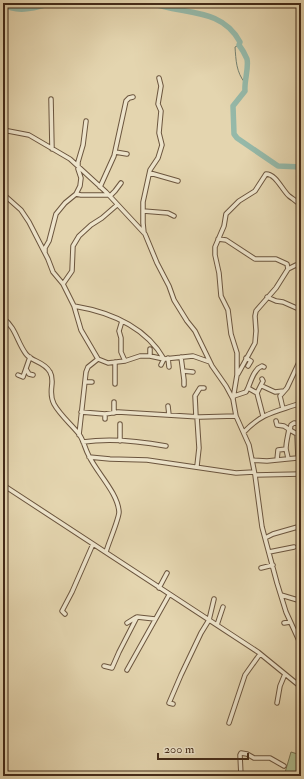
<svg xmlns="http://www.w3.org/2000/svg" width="304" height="779" font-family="'IM FELL Double Pica',serif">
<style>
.green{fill:#afbe8f;stroke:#797454}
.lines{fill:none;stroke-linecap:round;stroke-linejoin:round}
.stream{stroke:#74806f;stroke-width:1}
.river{stroke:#95b9a9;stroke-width:5.5}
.minor-casing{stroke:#6b553e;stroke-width:5.5}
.minor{stroke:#ede4cb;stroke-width:3.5}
</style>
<rect width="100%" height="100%" fill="#e4d5af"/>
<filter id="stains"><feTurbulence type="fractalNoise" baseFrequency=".005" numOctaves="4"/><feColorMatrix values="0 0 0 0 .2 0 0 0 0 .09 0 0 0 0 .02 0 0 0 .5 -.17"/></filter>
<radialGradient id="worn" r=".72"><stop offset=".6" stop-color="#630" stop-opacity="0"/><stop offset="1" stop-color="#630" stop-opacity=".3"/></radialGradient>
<path class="green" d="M291,752L301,755V776H284Z"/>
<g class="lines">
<path class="stream" d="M239,45L235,47C236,60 236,72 245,83"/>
<path class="river" d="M151,3C183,15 221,7 240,42L239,45C242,49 245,54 247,59C249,68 244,81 245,91L233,106L234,134L237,138L278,166L301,167
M3,4C18,14 37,7 53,3"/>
<g class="minor-casing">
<path id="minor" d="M51,99L52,149
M3,130L29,135L70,159L106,192L145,234L157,263L169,286L174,300L187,321L195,331L212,366L226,386L233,399
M115,152L127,154
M150,173L178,181
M100,187L114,156L126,101L129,98L133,97
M3,194L21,210L29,222L48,259L53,272L63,284L74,306L81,330L98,359L108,363L125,361L140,356H150L164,359L193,356L210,362
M76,194L81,195H108
M110,196L115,191L121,183
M301,207C298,201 294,200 289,196C282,190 276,174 266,174L255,191L239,201L226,214L224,226L215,247V255L219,273L221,296L228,310L231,334L237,353V375L233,399L236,416L249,445L255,475L262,527L277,583L286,612L301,645
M143,211L168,213L174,216
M144,233L143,223V202L150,170L158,158L162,145L159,133L161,111L158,104L161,86L159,78
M218,239L226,240L255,259H276L287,264L288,269
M45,252V248L49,241L56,214L65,203L76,194L80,186L81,178L78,169V162L83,145L86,121
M63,284L72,271L73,246L79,236L91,225L102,218L117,205
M267,297L276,301L283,302L301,310
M74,306C110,312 145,326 164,359L161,365
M3,318C16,328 17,342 26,354C32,362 44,361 50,372C56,382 47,391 54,404C60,415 71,424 79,434C84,441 85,449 89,456C97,473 118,493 119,512C119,519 108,544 106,552
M122,321L119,331L121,338V352L125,361
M150,349V356
M181,357L184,380V385
M168,358L169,367
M246,358L251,361L248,366
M115,362V384
M26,369L29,374L33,375
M183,371L193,372
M238,374L255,343L256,331L255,316L256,311L276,288L288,269L296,265H301
M18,375L23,377L30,357
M85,382H92
M260,387L263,381L262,379
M248,388C251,381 254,369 262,366L264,367
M257,393L260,387L262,386L275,392L284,391
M234,396L246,392L248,388L257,393L263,416
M114,402V413
M168,406L169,415
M283,409L280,396L287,388L301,358
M81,412L105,414
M196,417L195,396L200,388H204
M197,417L199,448L197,466
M105,419V414L118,412L200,417L236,416
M276,421L277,425L284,426L290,430L291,425L294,423L301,424
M120,424V441
M290,430L297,434L298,458
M244,432C263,412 276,412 301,403
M79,435L86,372L88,367L98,359
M83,442C110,438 139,441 166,446
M286,449C286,442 288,436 289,429
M89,457L110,459L147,460L236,473L254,472
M252,460L267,461L297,458L301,456
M277,460L278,450L286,449L288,458
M255,475L301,474
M3,485L258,652L301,687
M265,538L273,534L301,526
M269,552L294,547
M261,568L273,565
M159,588L167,573
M281,595L301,601
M65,614L62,611L72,592L93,544
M127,623L135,618L137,617
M284,623L290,622
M217,625L223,607
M104,666L112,668L119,652L137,617L155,619
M127,670L169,595
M277,703L280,686L285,674
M173,704L169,703L181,675L201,633L209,620L214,599
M229,723L245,675L260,654
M241,776L240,755L241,753L247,754L254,758H270L284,766"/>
</g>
<use href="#minor" class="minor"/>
</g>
<rect width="304" height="779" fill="none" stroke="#e4d5af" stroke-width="16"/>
<rect x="4" y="4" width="296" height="771" fill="none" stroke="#432a18" stroke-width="2"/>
<rect x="8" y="8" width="288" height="763" fill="none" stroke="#432a18"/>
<path d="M158 753v6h90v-6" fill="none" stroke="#432a18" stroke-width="2"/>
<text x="164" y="753" font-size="12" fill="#432a18" stroke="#ede4cb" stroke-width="3" paint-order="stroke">200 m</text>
<rect width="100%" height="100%" filter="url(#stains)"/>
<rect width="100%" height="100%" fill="url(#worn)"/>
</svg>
